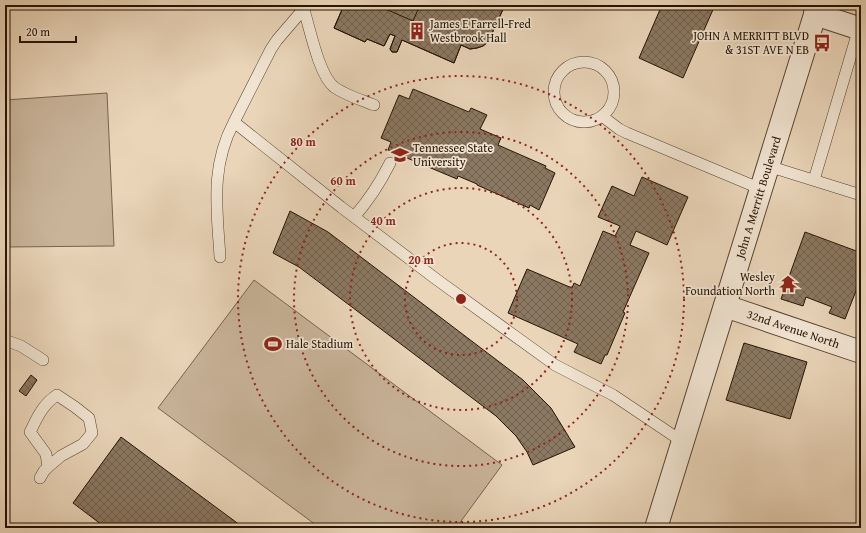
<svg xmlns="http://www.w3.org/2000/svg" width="866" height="533" font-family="'Gentium Book Plus',serif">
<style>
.green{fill:#c9b49a;stroke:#77644e}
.building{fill:url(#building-cross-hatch);stroke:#251403}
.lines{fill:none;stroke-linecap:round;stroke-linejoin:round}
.service-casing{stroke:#564430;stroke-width:12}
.minor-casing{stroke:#564430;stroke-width:24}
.tertiary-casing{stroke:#564430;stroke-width:24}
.service{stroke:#f1e4d2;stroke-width:11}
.minor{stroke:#f1e4d2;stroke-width:22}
.tertiary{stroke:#f1e4d2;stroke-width:22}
.ring{fill:none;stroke:#8f2418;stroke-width:2;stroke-dasharray:2 4}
.labels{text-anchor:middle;stroke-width:3.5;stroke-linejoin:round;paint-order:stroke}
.poi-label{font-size:12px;fill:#251403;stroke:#f1e4d2;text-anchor:start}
.street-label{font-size:12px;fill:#251403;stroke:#f1e4d2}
.centre{fill:#8f2418;stroke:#f1e4d2;stroke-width:2}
.ring-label{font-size:12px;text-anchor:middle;font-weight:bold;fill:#8f2418;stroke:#f1e4d2;stroke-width:3.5;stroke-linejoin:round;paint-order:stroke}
</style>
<defs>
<pattern id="building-cross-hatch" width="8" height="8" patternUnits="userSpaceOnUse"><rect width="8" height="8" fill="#8b7862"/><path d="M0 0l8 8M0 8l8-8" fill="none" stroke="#71614f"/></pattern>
</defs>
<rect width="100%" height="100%" fill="#ead5b9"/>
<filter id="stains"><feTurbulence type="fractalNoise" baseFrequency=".005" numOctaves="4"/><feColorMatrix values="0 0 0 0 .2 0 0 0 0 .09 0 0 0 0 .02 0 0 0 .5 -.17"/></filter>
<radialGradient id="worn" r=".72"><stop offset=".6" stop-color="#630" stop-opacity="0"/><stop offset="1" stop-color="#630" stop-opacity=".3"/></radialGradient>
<path class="green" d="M107,93L114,246L5,247V100Z
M254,280L502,465L456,528H320L158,408Z"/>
<path class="building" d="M344,5H382L381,7L413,21L420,5H505L488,42L483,46L477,48L470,49L461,45L454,63L402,40L397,52H392L390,49L395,36L390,34L384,46L367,39L365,42L334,28Z
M344,5H505L488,42L483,46L477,48L470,49L461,45L454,63L402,40L397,52H392L390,49L395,36L390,34L384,46L367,39L365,42L334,28Z
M662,5H715L683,78L639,58Z
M413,89L469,112L471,108L487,115L480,129L501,138L498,145L546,166L545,168L555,173L539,210L530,205L529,208L477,185V184L458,176L457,179L388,150L391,142L381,138L399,95L409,99Z
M642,177L688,197L667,245L636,231L630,245L649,253L623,312L625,313L607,355H605L601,364L574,352L578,344L508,313L527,269L572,288L574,283L580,286L603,231L615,236L620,226L598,217L612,186L634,196Z
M290,211L328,232L523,380L551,408L575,447L533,465L527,452L516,436L496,416L299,267L273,253Z
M805,232L859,252L856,261L861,263V278L845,319L829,313L832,307L806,297L803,306L781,299Z
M744,343L807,362L790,419L726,400Z
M31,375L37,380L26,396L19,391Z
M121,437L244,528H106L73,503Z"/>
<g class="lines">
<g class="service-casing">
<path id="service" d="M307,5L277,40L271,49L234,122L341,207L436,279L555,365L613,395L683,442
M304,10C310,29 319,75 334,87C345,95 361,100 374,105
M554 92a30 30 0 1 1 60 0a30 30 0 1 1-60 0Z
M602,116L619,129L627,133L761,189
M768,166L861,195
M814,180L859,28
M354,217C369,200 380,183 390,163
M220,257C217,209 210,167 234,122
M5,340L21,346L43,360
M40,478L44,471L48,467L61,456L83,444L92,433L89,418L75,407L57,395C43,404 37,418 30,432L46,454L48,467"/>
</g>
<g class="minor-casing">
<g id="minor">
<path d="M815,14L861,29"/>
<path id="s1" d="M725,306L861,352"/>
</g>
</g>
<g class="tertiary-casing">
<g id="tertiary">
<path id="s2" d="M656,528L818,5"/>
</g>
</g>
<use href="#service" class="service"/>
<use href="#minor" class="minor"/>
<use href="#tertiary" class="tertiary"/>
</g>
<g class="ring">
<circle cx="461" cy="299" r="56"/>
<circle cx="461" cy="299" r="111"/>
<circle cx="461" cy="299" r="167"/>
<circle cx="461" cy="299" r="223"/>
</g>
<defs>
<g id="building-bare" transform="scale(1.38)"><path d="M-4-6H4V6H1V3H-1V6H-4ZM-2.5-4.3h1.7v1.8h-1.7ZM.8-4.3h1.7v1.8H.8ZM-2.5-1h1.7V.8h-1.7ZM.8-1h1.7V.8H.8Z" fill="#8f2418" stroke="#f1e4d2" stroke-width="2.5" paint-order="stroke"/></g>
<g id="bus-bare" transform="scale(1.38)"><path d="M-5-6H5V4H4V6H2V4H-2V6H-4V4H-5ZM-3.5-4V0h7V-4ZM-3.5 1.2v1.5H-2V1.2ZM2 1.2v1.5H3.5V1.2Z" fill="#8f2418" stroke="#f1e4d2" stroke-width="2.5" paint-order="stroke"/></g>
<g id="university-bare" transform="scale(1.38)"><path d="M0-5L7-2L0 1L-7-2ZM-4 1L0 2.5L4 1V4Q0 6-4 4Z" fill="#8f2418" stroke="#f1e4d2" stroke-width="2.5" paint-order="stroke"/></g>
<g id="temple-bare" transform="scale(1.38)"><path d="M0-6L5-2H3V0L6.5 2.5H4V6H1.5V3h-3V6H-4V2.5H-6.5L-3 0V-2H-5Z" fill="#8f2418" stroke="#f1e4d2" stroke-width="2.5" paint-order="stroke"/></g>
<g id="stadium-bare" transform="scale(1.38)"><path d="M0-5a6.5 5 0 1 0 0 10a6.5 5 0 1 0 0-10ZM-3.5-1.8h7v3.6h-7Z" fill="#8f2418" stroke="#f1e4d2" stroke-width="2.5" paint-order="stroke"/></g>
</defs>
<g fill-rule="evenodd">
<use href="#building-bare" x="417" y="31"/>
<use href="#bus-bare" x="822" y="43"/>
<use href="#university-bare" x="400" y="155"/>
<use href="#temple-bare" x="788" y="284"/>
<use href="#stadium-bare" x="273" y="344"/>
</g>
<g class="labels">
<g class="poi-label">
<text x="430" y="28">James E Farrell-Fred<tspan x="430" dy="14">Westbrook Hall</tspan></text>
<text x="809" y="40" text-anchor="end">JOHN A MERRITT BLVD<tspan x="809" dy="14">&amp; 31ST AVE N EB</tspan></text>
<text x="413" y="152">Tennessee State<tspan x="413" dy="14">University</tspan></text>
<text x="775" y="281" text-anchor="end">Wesley<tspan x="775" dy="14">Foundation North</tspan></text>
<text x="286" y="348">Hale Stadium</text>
</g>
<g class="street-label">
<text dy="4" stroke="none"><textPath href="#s2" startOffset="346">John A Merritt Boulevard</textPath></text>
<text dy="4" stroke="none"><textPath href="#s1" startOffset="72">32nd Avenue North</textPath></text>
</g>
</g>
<circle cx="461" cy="299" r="6" class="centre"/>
<g class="ring-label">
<text x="303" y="146">80 m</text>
<text x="343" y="185">60 m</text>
<text x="383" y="225">40 m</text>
<text x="421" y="264">20 m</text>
</g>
<rect width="866" height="533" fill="none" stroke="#ead5b9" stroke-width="20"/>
<rect x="6" y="6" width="854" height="521" fill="none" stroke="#251403" stroke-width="2"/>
<rect x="10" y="10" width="846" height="513" fill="none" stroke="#251403"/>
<path d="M20 36v6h56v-6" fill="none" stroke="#251403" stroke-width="2"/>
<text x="26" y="36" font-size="12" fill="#251403" stroke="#f1e4d2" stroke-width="3" paint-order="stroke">20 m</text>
<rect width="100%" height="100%" filter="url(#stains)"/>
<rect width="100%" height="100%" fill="url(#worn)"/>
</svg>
